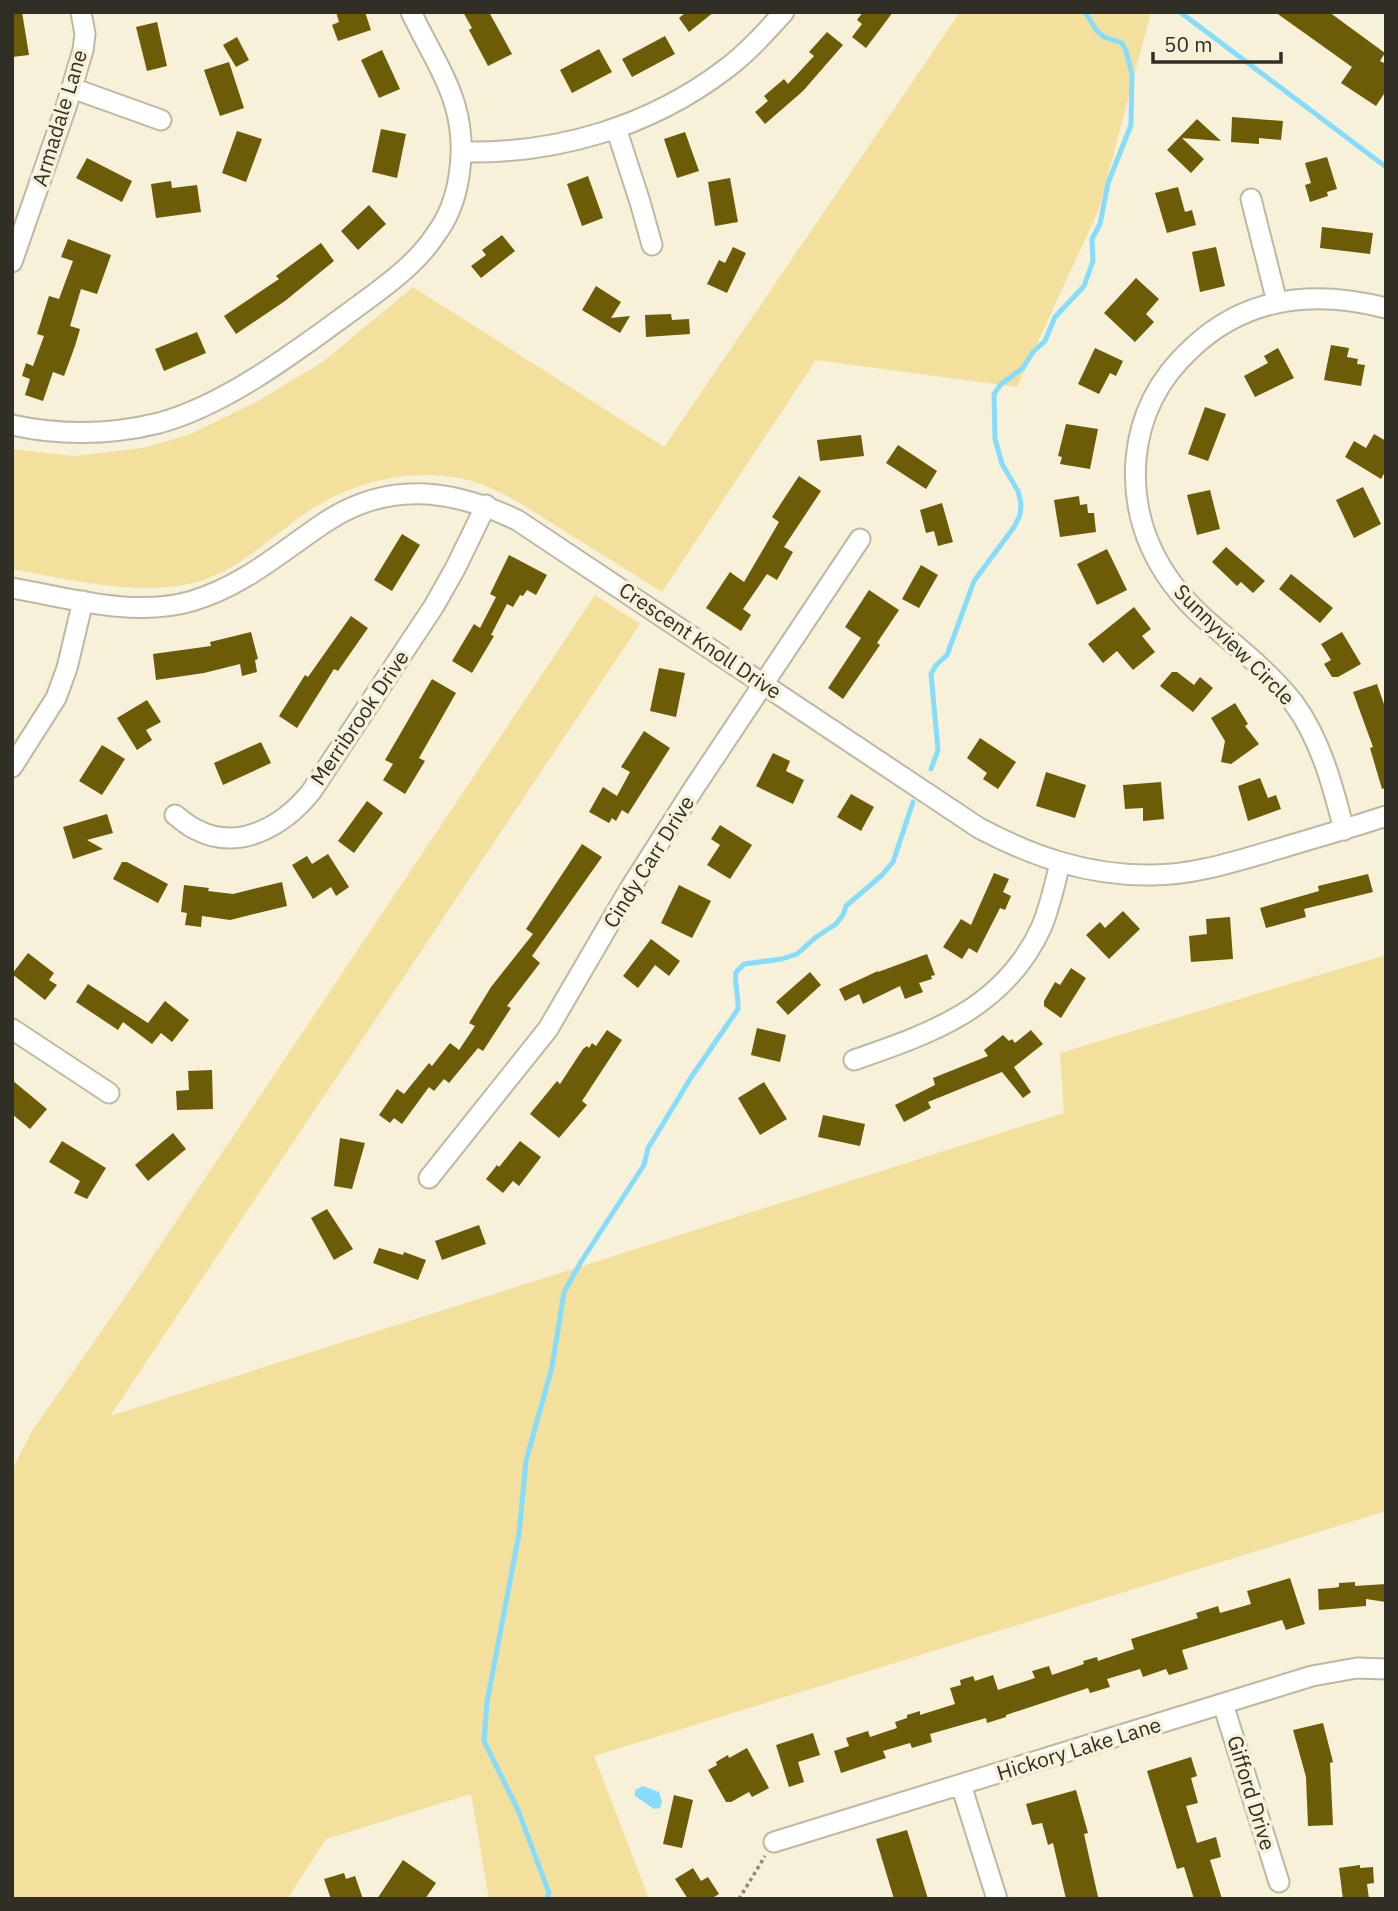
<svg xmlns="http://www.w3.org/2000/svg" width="1398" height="1911" font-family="'IBM Plex Sans',sans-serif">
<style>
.green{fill:#f2e09c}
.water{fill:#85dcfb}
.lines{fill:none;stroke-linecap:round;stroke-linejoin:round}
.stream{stroke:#85dcfb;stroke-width:5}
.building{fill:#6c5b07}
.street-casing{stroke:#beb8a2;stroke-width:23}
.path{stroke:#8e8a7a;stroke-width:3.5;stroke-dasharray:3.5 3.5;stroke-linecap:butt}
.street{stroke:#fff;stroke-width:19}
.labels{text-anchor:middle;stroke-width:7;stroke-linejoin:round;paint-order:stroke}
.street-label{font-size:21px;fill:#302e25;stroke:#f7f1da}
</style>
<rect width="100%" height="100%" fill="#f7f1da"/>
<path class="green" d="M960,12H1151L1099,209L1017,387L816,360L662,592C627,570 593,549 558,527C527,508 496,485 459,478C405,468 348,483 303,515C273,536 242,566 206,579C152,599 68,580 12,569V449L73,456L143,448L188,435L258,401L324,361L413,287L664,447Z
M595,595L640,624L110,1416L1064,1113L1060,1053L1386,955V1511L594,1756L649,1899H489L471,1794L326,1839L287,1899H12V1470L32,1431L139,1277Z"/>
<path class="water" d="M643,1786L659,1792L662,1802L660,1808L654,1809L635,1796V1790Z"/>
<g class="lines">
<path class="stream" d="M1180,12L1386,167
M931,769L938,750L931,674L936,665L947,655L974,581L1014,527L1020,515L1021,504L1018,491L1002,464L995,439L994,394L1001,384L1023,368L1033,352L1045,341L1055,317L1084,286L1093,261L1092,239L1100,224L1108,183L1131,125L1132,74L1126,51L1122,43L1104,37L1097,31L1085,12
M547,1899L549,1893L518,1810L484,1741L487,1702L519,1534L526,1461L552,1367L564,1292L582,1260L644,1165L648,1148L655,1137L690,1079L738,1009C739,996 734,985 736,972L744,964L782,959L797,954L816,937L836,924L843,915L846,906L882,875L893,862L913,802"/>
</g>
<path class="building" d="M12,12H22L29,55L12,57Z
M336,12H365L371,30L338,41L332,25L339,22Z
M463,12H489L512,54L488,66L469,30L472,28Z
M686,12H714L689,32L679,18Z
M863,12H893L866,48L852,37L862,24L857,20Z
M1275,12H1329L1385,53L1380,61L1386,64V91L1376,106L1341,83L1352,67Z
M157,22L167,66L147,71L136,27Z
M827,32L843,45L803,91L765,124L755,112L768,101L764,96L784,79L788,84L814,56L809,52Z
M665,36L675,54L632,77L622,59Z
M237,37L249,60L236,67L223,45Z
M599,49L612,72L572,93L560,70Z
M382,50L400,89L379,98L361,60Z
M229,62L244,108L220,116L204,70Z
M1232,117L1283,121L1281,140L1259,138V144L1231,142Z
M1197,119L1221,141L1182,138L1204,159L1191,173L1167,150Z
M381,129L406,134L397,178L372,172Z
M237,131L262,139L246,182L222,173Z
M685,132L699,171L677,178L664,139Z
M1327,157L1337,189L1327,192L1328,196L1310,202L1305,185L1311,183L1305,163Z
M87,158L132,181L122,202L76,178Z
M588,176L603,218L582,226L567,184Z
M730,178L738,222L715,226L708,182Z
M171,181L172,188L197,185L201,212L156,218L151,184Z
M1178,187L1185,212L1192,210L1196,225L1167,233L1155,193Z
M369,205L386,224L358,250L341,231Z
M1322,227L1373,233L1370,254L1320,248Z
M502,235L515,251L481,278L471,266L486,255L482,250Z
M68,239L111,255L97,294L81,289L70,326L80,329L75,346L64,376L53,372L43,401L25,395L30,379L22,376L26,363L33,366L44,336L37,334L49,296L59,299L73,261L61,257Z
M321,243L334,261L285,301L236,334L224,316L279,279L276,276Z
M733,247L746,253L727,293L707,284L719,260L725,263Z
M1216,247L1225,286L1200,292L1192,252Z
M1136,278L1159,299L1146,314L1154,322L1135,342L1104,313Z
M596,286L621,302L611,318L630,316L620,333L582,310Z
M671,314L672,320L689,319L690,334L646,337L645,315Z
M197,332L206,353L164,371L155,349Z
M1331,345L1349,348L1347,357L1358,359L1357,364L1365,365L1361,386L1324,380Z
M1095,348L1123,361L1116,376L1110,373L1099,394L1078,384Z
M1278,348L1294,378L1255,397L1244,376L1268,363L1264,356Z
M1205,407L1226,414L1208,461L1188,454Z
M1066,424L1098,429L1090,469L1060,464L1062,457L1058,456Z
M1374,434L1386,441V470L1381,479L1345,457L1354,441L1366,448Z
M861,435L864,456L820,461L817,440Z
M898,445L937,471L926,489L886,463Z
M799,476L821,491L784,547L793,552L777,580L767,574L743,609L751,615L741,631L706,608L730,572L744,582L779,522L772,517Z
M1363,487L1381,524L1354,538L1336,500Z
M1210,490L1220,529L1197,535L1187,495Z
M1079,496L1080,505L1087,504L1088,513H1094L1096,532L1060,537L1054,500Z
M942,503L953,542L938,546L934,531L926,533L920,510Z
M402,534L420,545L392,591L374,580Z
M1226,547L1265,581L1253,593L1241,582L1237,586L1212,562Z
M1107,549L1127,590L1097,605L1077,564Z
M509,555L547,575L536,595L527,590L523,596L520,595L513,607L507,604L491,635L494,636L472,673L452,661L474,624L480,628L496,597L490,594Z
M921,565L938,575L919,608L902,599Z
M1291,574L1333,608L1320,623L1279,589Z
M869,590L899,610L877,643L880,645L843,699L828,688L861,638L845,627Z
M1134,607L1151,629L1142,636L1155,652L1133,670L1117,651L1103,663L1088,644Z
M351,616L368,628L338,671L334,669L297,728L279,716L305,675L308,677Z
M251,632L258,659L255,660L257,672L242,676L240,664L204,673L156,680L153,654L211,646L210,642Z
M1342,632L1361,664L1338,677H1332L1324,664L1331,660L1321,644Z
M659,668L685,673L676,717L650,711Z
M1172,672H1177L1194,685L1200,677L1213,688L1193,712L1160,686Z
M432,679L456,693L419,758L425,761L405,794L383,780L393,764L385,760Z
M1377,684L1386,710V788L1382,789L1370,748L1373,747L1353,692Z
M147,700L161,722L146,730L152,740L137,750L117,718Z
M1235,703L1248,724L1245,726L1259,744L1231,764L1221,762L1225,741L1211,718Z
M644,731L670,748L628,814L622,810L616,821L612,818L609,823L589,812L603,787L617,796L630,772L621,767Z
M980,738L1016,762L998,789L983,779L987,773L967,758Z
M261,742L271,763L223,785L214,763Z
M102,745L125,759L102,795L79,781Z
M773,753L790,761L786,771L804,780L793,804L756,786Z
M1046,772L1086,785L1075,818L1036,806Z
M1260,778L1268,798L1276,795L1281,809L1248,821L1238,786Z
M1161,782L1164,819L1143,821V808L1125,809L1123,785Z
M851,794L874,807L861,831L837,817Z
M367,801L383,813L354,853L338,841Z
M107,814L113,833L87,840L103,849L73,859L63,827Z
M720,825L752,845L730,879L707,865L720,845L711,839Z
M582,844L602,857L532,956L540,963L507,1006L511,1008L483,1051L478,1048L449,1083L444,1079L434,1091L429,1087L402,1124L394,1118L390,1123L379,1115L397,1089L404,1094L429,1063L432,1066L450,1043L459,1050L475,1026L469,1023L491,987L533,934L526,929Z
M328,854L349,887L336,896L331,887L313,899L292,865L307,856L312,864Z
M122,862H127L168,884L158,903L113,879Z
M994,873L1009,879L1003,892L1011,896L1005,910L1000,908L977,953L969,948L962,959L943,947L961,919L971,925Z
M1368,874L1373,892L1304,909L1306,917L1266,928L1260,908L1319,891L1318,886Z
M282,882L287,906L230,920L202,916L201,927L185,925L187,913L181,912L184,885L209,888L208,891L233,894Z
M679,885L711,901L692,938L661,923Z
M1123,911L1140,929L1109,959L1086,935L1100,922L1105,928Z
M1230,917L1233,959L1191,962L1189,936L1207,934L1206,919Z
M651,939L680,961L669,976L655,965L638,988L623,976Z
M28,953L54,973L49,980L57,985L45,1000L12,974Z
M927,954L935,975L931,976L932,979L919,983L923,992L905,999L900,986L863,1004L859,994L845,1001L839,989L878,971V972Z
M1071,968L1086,978L1061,1018L1044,1006V1001L1055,982L1060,985Z
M810,972L821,985L788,1015L776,1002Z
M88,984L148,1023L165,1001L189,1020L172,1042L161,1033L152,1044L123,1022L118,1030L76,1002Z
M757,1028L786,1035L780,1062L751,1055Z
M607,1030L622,1040L582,1101L587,1105L559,1138L530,1114L557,1081L560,1084L583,1049L587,1046L589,1048L592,1043L596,1046Z
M1031,1030L1043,1044L1014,1067L1031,1092L1023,1098L1002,1072L928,1102L931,1108L904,1122L895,1105L935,1085L933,1078L988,1056L984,1050L1003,1035L1009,1041L1012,1039L1015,1043Z
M212,1070L213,1109L177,1110L176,1091L189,1090L188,1071Z
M12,1080L47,1109L30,1129L12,1114Z
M764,1082L787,1119L760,1135L738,1098Z
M823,1115L865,1124L860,1146L818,1137Z
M173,1133L186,1149L148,1181L135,1165Z
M340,1138L365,1143L352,1189L334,1186Z
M62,1141L106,1168L87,1199L74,1193L80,1181L49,1162Z
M520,1141L541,1157L519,1186L513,1181L503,1193L486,1179L497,1165L499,1167Z
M327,1209L353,1249L334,1260L311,1218Z
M479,1225L486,1244L442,1260L435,1241Z
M379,1248L403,1255L404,1252L426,1260L418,1280L373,1263Z
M1290,1578L1305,1624L1286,1630L1282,1620L1182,1650L1188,1669L1169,1675L1166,1669L1143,1677L1140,1669L1107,1679L1110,1687L1090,1693L1088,1688L1006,1715V1717L987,1723L986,1718L930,1734L932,1742L912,1748L910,1743L883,1751L886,1758L841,1773L834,1751L849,1746L846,1738L868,1731L870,1737L897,1728L895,1722L907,1718V1715L920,1711V1715L955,1704L950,1688L961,1685L960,1680L973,1676L975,1681L993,1675L998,1690L1035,1678L1032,1671L1049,1666L1052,1675L1084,1664L1083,1661L1097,1657L1098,1661L1134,1649L1131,1639L1198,1618L1196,1613L1218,1606L1220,1613L1251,1604L1247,1591Z
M1355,1582V1586L1386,1584V1602L1366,1599V1606L1319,1610L1318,1589L1332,1588L1339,1587V1583Z
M1323,1723L1333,1762L1330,1763L1333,1825L1308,1826L1306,1777L1293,1730Z
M813,1733L820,1755L798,1762L804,1782L789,1787L776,1745Z
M747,1748L769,1788L752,1797L749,1792L731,1802H726L708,1770L717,1765L716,1762L728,1755L729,1758Z
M1191,1757L1197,1776L1191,1778L1198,1803L1186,1806L1197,1843L1216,1837L1221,1857L1210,1860L1222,1899H1194L1184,1867L1177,1869L1147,1771Z
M1076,1790L1088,1833L1084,1834L1098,1897L1090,1899H1066L1053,1843L1048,1845L1042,1823L1032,1825L1026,1804Z
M674,1795L693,1800L682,1848L663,1844Z
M907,1830L928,1899H894L876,1839Z
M403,1860L436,1883L425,1899H377Z
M1360,1865V1868L1373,1867L1374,1883L1367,1884L1369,1899H1343L1339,1868Z
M693,1868L701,1881L708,1877L719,1894L711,1899H688L675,1879Z
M344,1873L346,1879L355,1876L363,1899H331L324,1879Z"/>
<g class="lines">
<g class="street-casing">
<path id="street" d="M72,88L161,120
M616,128L640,202L652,245
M462,152C557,154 650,127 727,68C748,52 766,32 784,12
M1251,199L1277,302
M12,262L66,107L83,50L85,34L81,12
M12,425C62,436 110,435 159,423C226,405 298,350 354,309C383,288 417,264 436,234C448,218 456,196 459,176C470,106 439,71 411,12
M12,588C70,598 134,618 192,601C243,586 281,552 324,523C388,480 452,489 517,520L979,828C1034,857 1089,876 1152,875C1192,875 1230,863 1268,852C1307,840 1347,829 1386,816
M12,767L56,698L67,668L83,601
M175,815C182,820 189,827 197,830C240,852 284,825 311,792L434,606L456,567L486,505
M1344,830C1333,786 1320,738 1293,702C1267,669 1235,646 1204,618C1157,576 1131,522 1136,459C1140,414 1159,378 1192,348C1247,296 1316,290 1386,308
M12,1029L109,1093
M854,1060C932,1033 1005,1008 1042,926C1050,906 1055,884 1060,863
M429,1178L548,1029L629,890L694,788L860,539
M1223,1704L1279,1882
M961,1785L997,1899
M774,1842L1312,1676L1357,1668L1386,1669"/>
</g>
<path class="path" d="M739,1899L765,1856"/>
<use href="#street" class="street"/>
</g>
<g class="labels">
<g class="street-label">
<text transform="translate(60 118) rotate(-73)" y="7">Armadale Lane</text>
<text transform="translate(700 641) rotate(34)" y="7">Crescent Knoll Drive</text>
<text transform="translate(1234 645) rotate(45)" y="7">Sunnyview Circle</text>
<text transform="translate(360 718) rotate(-56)" y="7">Merribrook Drive</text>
<text transform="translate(649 862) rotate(-58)" y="7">Cindy Carr Drive</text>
<text transform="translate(1079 1749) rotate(-17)" y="7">Hickory Lake Lane</text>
<text transform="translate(1251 1793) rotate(73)" y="7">Gifford Drive</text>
</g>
</g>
<rect width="1398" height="1911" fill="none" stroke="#302e25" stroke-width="28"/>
<path d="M1153 52v10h128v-10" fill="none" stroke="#302e25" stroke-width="3.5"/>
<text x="1164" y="52" font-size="21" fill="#302e25" stroke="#f7f1da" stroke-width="5" paint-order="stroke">50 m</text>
</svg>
